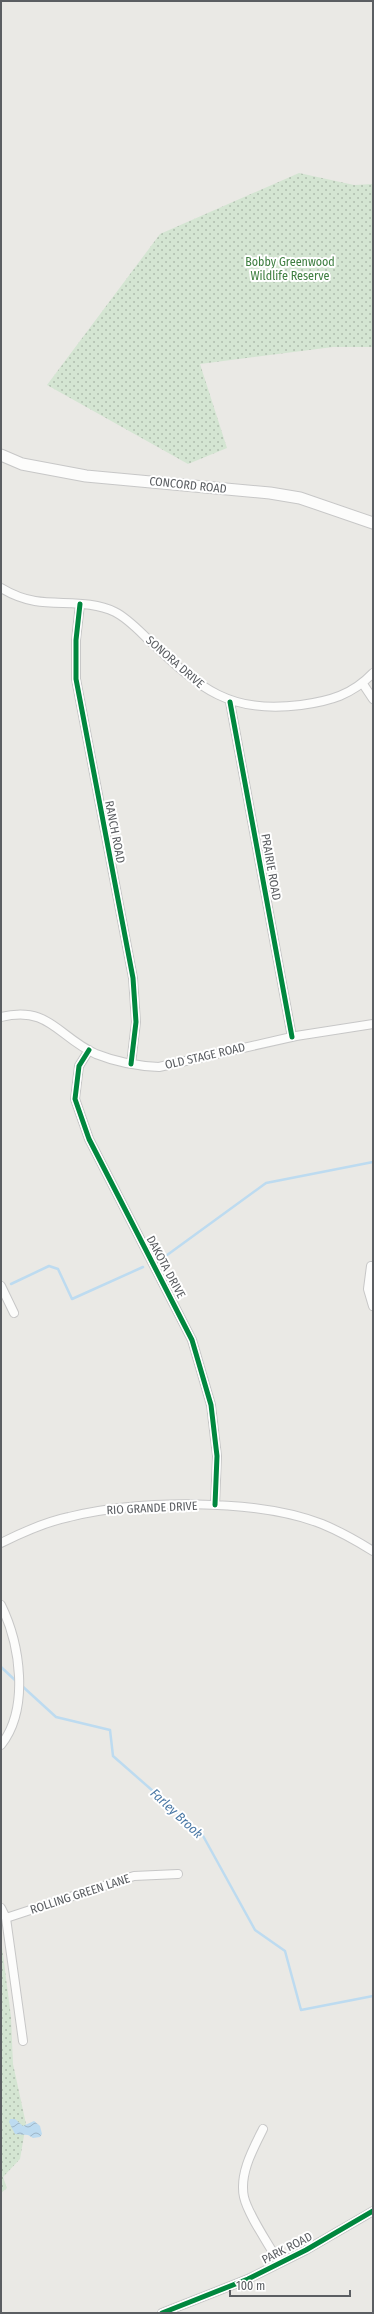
<svg xmlns="http://www.w3.org/2000/svg" width="374" height="2314" font-family="'Fira Sans Condensed',sans-serif">
<style>
.green{fill:url(#green-dots)}
.water{fill:url(#water-waves)}
.lines{fill:none;stroke-linecap:round;stroke-linejoin:round}
.stream{stroke:#bddbf0;stroke-width:2.5}
.street-casing{stroke:#c7c7c7;stroke-width:10}
.secondary-casing{stroke:#c7c7c7;stroke-width:13}
.street{stroke:#fcfcfb;stroke-width:8}
.secondary{stroke:#fcfcfb;stroke-width:11}
.cycleway-casing{stroke:#fff;stroke-width:8}
.cycleway{stroke:#00873e;stroke-width:5}
.labels{text-anchor:middle;stroke-width:4;stroke-linejoin:round;paint-order:stroke}
.park-label{font-size:12px;fill:#3e7e40;stroke:#fff}
.street-label{font-size:12px;fill:#5b5e62;stroke:#fff}
.water-label{font-size:13px;font-style:italic;fill:#4a78a5;stroke:#fff}
</style>
<defs>
<pattern id="green-dots" width="8" height="8" patternUnits="userSpaceOnUse"><rect width="8" height="8" fill="#d4e5d2"/><path d="M2 2h.1M6 6h.1" fill="none" stroke="#afbdae" stroke-width="1.8" stroke-linecap="round"/></pattern>
<pattern id="water-waves" width="16" height="10" patternUnits="userSpaceOnUse"><rect width="16" height="10" fill="#bddbf0"/><path d="M0 5q4-4 8 0t8 0" fill="none" stroke="#9db5c6"/></pattern>
</defs>
<rect width="100%" height="100%" fill="#eae9e5"/>
<path class="green" d="M299,173L354,185L373,184V347H333L200,364L227,448L188,464L47,385L160,234Z
M1,1939L11,2017L13,2064L26,2124L20,2159L3,2177L7,2188L1,2193Z"/>
<path class="water" d="M10,2119H15L23,2126L34,2121L40,2126L42,2134L40,2137L33,2138L28,2135L15,2134L9,2122Z"/>
<g class="lines">
<path class="stream" d="M163,1258L266,1183L373,1162
M11,1284L49,1266L58,1269L72,1299L143,1267
M1,1667L16,1681
M21,1685L56,1717L110,1730L113,1756L202,1834L255,1930L285,1951L301,2010L373,1996"/>
<g class="street-casing">
<path id="street" d="M1,588C11,594 23,599 35,601C61,605 91,600 115,612C129,619 141,633 152,643C201,689 229,714 301,705C330,701 352,695 373,673
M80,604L76,640V679L133,978L136,1022L131,1064
M363,684L373,699
M230,702L292,1037
M1,1017C49,1005 58,1037 96,1054C116,1062 138,1066 159,1067L296,1036L373,1024
M89,1050L79,1066L75,1099L89,1139L192,1340L211,1405L217,1456L215,1505
M371,1266L368,1289L373,1306
M1,1286L14,1313
M1,1543C23,1532 45,1522 69,1517C138,1500 255,1498 322,1524C339,1531 357,1541 373,1551
M1,1605C20,1644 30,1708 1,1745
M1,1908L6,1918L23,2041
M6,1918L134,1876L178,1874
M263,2129C253,2149 239,2174 244,2197C248,2215 270,2246 279,2263
M162,2313L248,2279L306,2250L373,2211"/>
</g>
<g class="secondary-casing">
<path id="secondary" d="M1,455L22,464L86,476L270,493L300,498L373,523"/>
</g>
<use href="#street" class="street"/>
<use href="#secondary" class="secondary"/>
<g class="cycleway-casing">
<path id="cycleway" d="M80,604L76,640V679L133,978L136,1022L131,1064
M230,702L292,1037
M89,1050L79,1066L75,1099L89,1139L192,1340L211,1405L217,1456L215,1505
M162,2313L248,2279L306,2250L373,2211"/>
</g>
<use href="#cycleway" class="cycleway"/>
</g>
<g class="labels">
<g class="park-label">
<text x="290" y="266">Bobby Greenwood<tspan x="290" dy="14">Wildlife Reserve</tspan></text>
</g>
<g class="street-label">
<text transform="translate(188 485) rotate(6)" y="4">CONCORD ROAD</text>
<text transform="translate(175 662) rotate(41)" y="4">SONORA DRIVE</text>
<text transform="translate(115 832) rotate(79)" y="4">RANCH ROAD</text>
<text transform="translate(271 867) rotate(80)" y="4">PRAIRIE ROAD</text>
<text transform="translate(205 1056) rotate(-13)" y="4">OLD STAGE ROAD</text>
<text transform="translate(166 1267) rotate(62)" y="4">DAKOTA DRIVE</text>
<text transform="translate(152 1508) rotate(-3)" y="4">RIO GRANDE DRIVE</text>
<text transform="translate(80 1894) rotate(-18)" y="4">ROLLING GREEN LANE</text>
<text transform="translate(287 2248) rotate(-27)" y="4">PARK ROAD</text>
</g>
<g class="water-label">
<text transform="translate(177 1813) rotate(43)" y="5">Farley Brook</text>
</g>
</g>
<rect width="374" height="2314" fill="none" stroke="#5b5e62" stroke-width="4"/>
<path d="M230 2290v6h120v-6" fill="none" stroke="#5b5e62" stroke-width="2"/>
<text x="236" y="2290" font-size="12" fill="#5b5e62" stroke="#ffffff" stroke-width="3" paint-order="stroke">100 m</text>
</svg>
